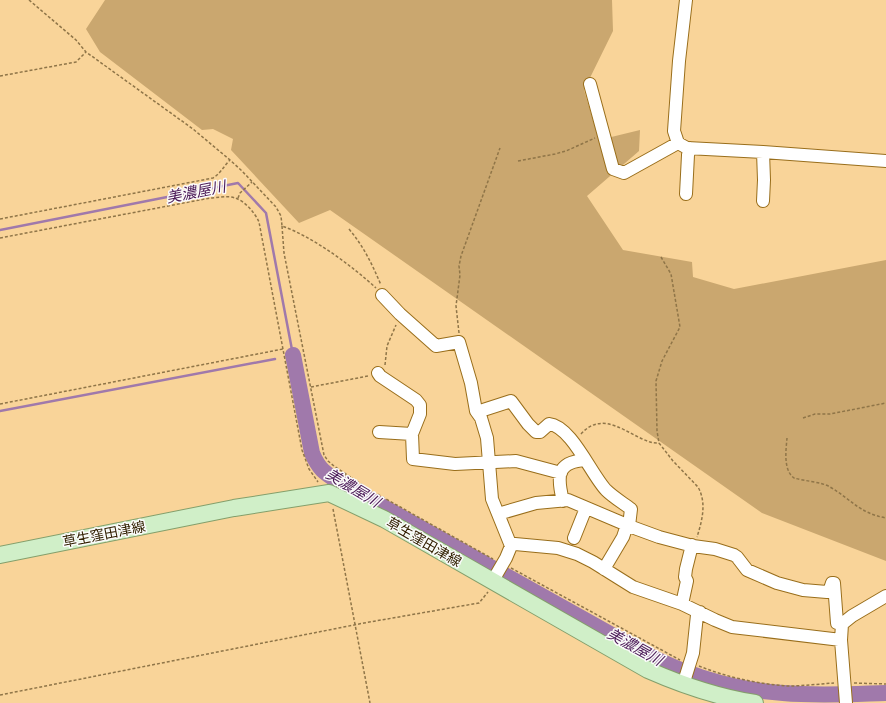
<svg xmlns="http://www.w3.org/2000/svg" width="886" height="703" font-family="Karla,'Noto Sans JP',sans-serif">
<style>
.forest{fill:#caa76f}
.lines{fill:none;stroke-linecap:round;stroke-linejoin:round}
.stream{stroke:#a079ab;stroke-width:2.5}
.river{stroke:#a079ab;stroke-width:16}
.minor-casing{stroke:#996e1b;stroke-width:14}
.major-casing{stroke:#849f6b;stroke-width:18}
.path{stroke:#8f7548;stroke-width:1.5;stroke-dasharray:3 2;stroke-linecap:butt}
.minor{stroke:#fff;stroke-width:12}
.major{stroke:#d0efc8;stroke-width:16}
.labels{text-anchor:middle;stroke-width:3;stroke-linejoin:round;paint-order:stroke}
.street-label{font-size:14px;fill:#312000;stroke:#fbfbfb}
.water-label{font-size:15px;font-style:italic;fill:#4a1856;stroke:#fbfbfb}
</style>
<rect width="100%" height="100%" fill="#f9d499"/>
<path class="forest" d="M105,0H612L613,31L584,90L599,140L640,130L639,151L587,196L623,250L692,262L693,277L734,289L886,260V561L762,513L330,210L299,223L231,150L233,139L213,129L202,130L100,52L86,29Z"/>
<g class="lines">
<path class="stream" d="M0,230L238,183L266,213L293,355L289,356
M0,411L275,359"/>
<path class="river" d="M293,355L312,453C320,472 327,474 344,485L644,653C686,675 734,690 783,693C817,696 852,694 886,693"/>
<g class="minor-casing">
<path id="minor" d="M686,0L679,61L674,131L678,143L687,148L763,152L886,161
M590,84L613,169L624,173L678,143
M763,152L764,180L763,201
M686,194L688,155L690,148
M382,295L400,314L436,346L459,342L471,383L476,411L481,418L487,438L492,499L511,546
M378,373L380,376L416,400L420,405V414L412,434L413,459L455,464L516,461L561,473
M477,412L511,401L528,424L536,432H540L549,424C571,426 591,474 606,490C613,497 623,503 631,509L629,526L659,537L693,546L715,549L734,555L737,557L747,570L777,583L803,590L827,592L830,589L832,583H834L837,623L842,624
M379,432L412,434
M563,501C557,477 556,462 585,460
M498,514L536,503L568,500L627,525
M574,538L586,508
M604,569L623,537L627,525L629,526
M492,582L506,558L511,546L515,544L558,548L577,554L593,562L633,587L682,604L715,620L732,627L841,640
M682,604L687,581L685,577L686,569L692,545
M683,685L693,653L697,615L700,612
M846,703L841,640L842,624L852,616L886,596"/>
</g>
<g class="major-casing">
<path id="major" d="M0,555L234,508L329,493L384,519L648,670C682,685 717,697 755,703"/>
</g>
<path class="path" d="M29,0L76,40L86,52L193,129L230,160L242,171L276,207L281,216L282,226C313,237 351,265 376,288
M0,76L76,62L86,52
M518,161L555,154L566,151L595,138
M238,198L240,193L252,182
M0,219L213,178C220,174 224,166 230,160
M282,226L284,253L324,455L328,461L334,466L370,490L493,559
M349,229C364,247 372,264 381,285
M0,238L210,198C217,198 228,195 235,198C245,201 255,213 259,222L302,450L309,469L318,482
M661,257L671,274L680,327L662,361L656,381L657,431L659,443L673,461L698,487C707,503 702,521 697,537
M459,333L456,306L460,275L459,266L461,256L500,148
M385,365L387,346L396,325
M311,387L368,376
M0,404L283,349
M803,418L815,414H830L886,403
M581,434C603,409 628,435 650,442C653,443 656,443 659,443
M787,438C786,450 783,470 794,478C804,481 822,482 830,487C852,500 859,513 886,518
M340,485L346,474
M333,509L370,703
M511,568L680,660
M699,666C726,677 758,684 788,686C803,686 819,684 834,683
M854,683L886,684
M0,695L364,623L473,604L479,603L488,592"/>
<use href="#minor" class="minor"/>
<use href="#major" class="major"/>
</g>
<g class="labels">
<g class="street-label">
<text transform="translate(104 534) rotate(-11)" y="5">草生窪田津線</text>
<text transform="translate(424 542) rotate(30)" y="5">草生窪田津線</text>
</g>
<g class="water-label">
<text transform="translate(196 192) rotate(-11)" y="5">美濃屋川</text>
<text transform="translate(353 488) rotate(31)" y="5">美濃屋川</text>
<text transform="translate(635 647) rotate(29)" y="5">美濃屋川</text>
</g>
</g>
</svg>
